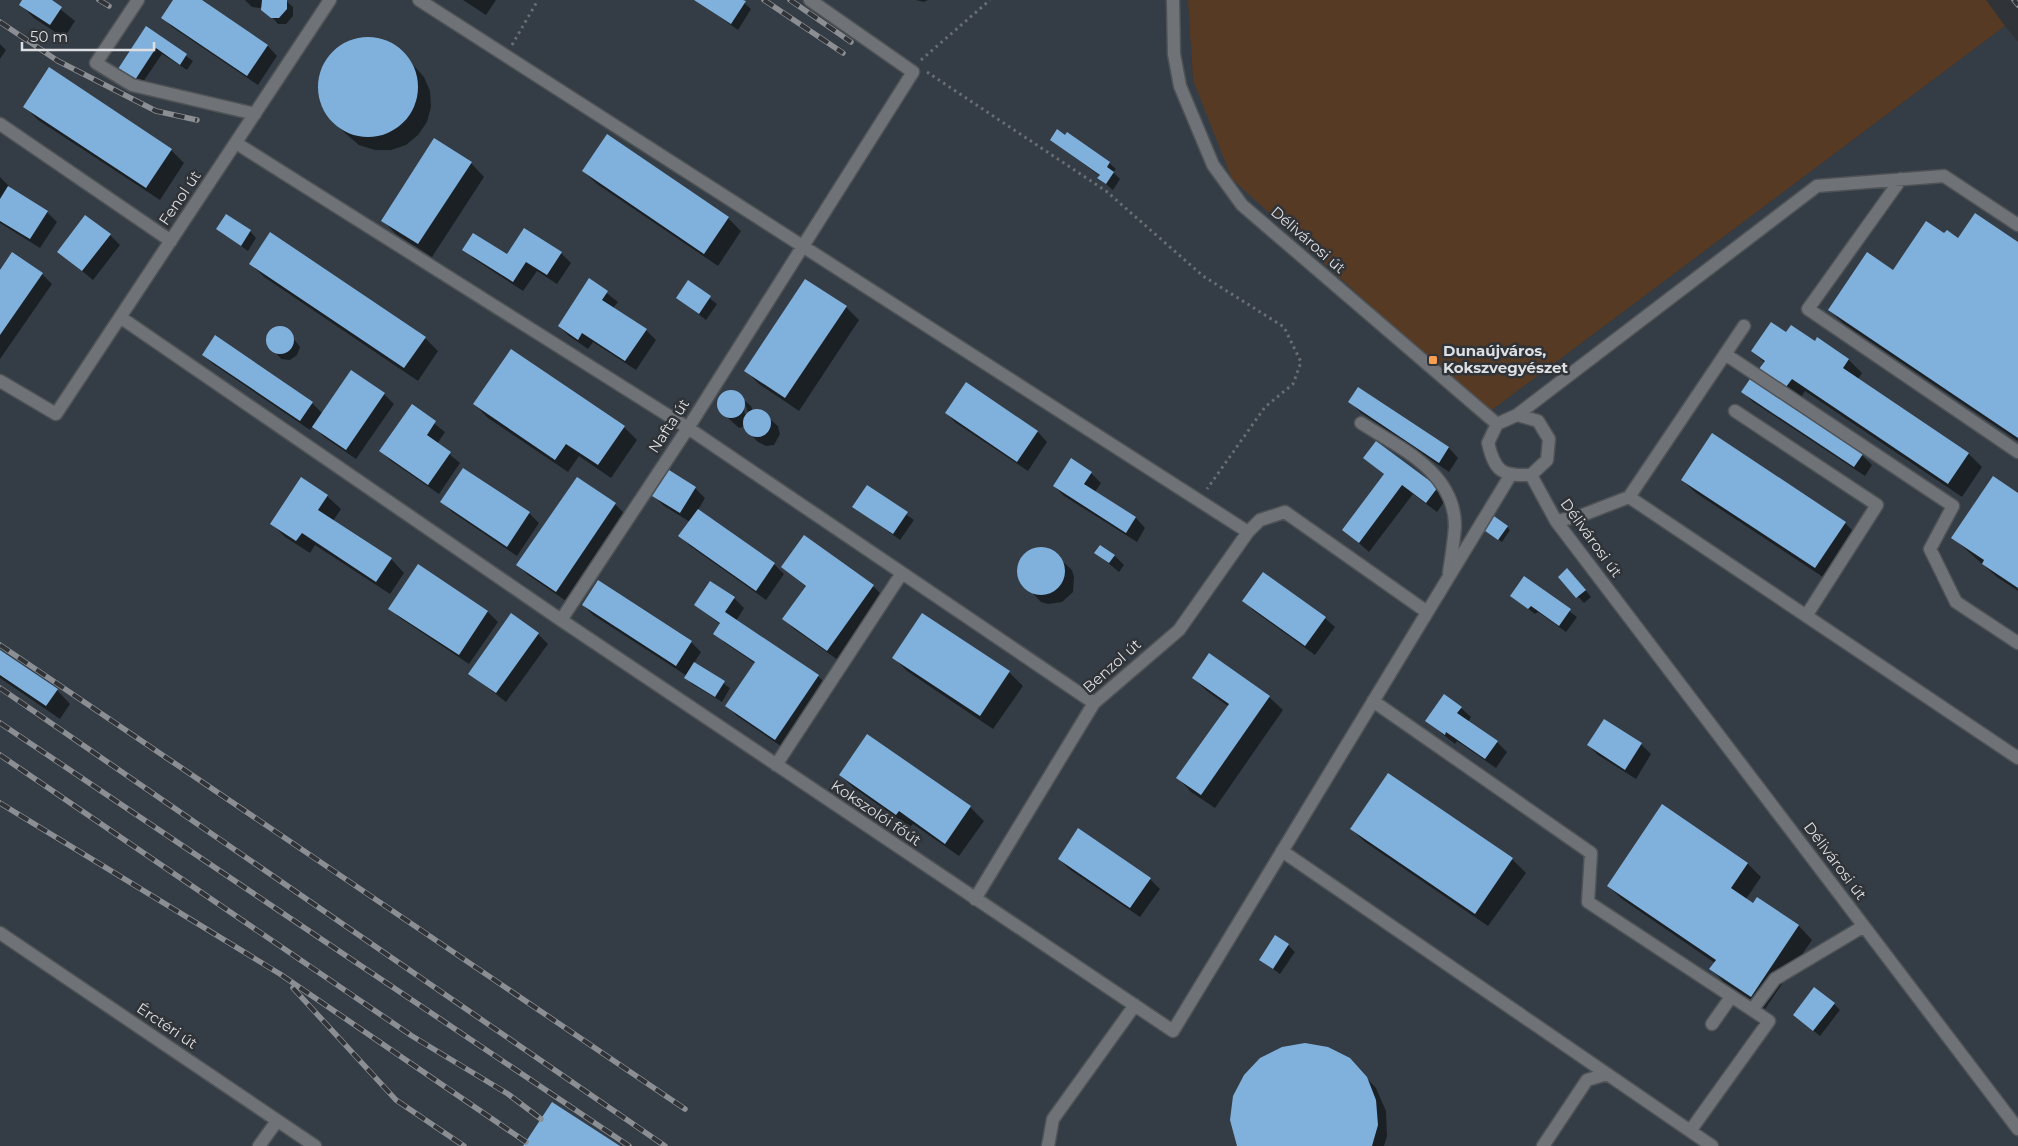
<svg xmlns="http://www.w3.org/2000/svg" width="2018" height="1146" font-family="Montserrat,sans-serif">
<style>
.built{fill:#343d46}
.green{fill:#573a23}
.shadow{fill:#0007;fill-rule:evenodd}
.building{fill:#80b1dd}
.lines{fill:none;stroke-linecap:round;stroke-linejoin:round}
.minor-casing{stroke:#4f5356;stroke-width:15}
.path{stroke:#6a6d71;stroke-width:3;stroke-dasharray:2.5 4;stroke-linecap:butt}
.minor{stroke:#6f7378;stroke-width:12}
.rail-casing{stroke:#8b8e92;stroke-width:5.5}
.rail{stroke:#303438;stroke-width:4;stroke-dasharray:11;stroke-linecap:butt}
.poi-dot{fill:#fa9f4f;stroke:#303438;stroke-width:2}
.labels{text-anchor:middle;stroke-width:5;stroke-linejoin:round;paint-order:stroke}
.street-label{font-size:15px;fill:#dddfe2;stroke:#303438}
.poi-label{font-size:15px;font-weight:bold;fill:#dddfe2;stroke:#303438;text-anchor:start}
</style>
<rect width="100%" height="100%" fill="#303438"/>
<path class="built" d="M0,0H1188L1193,80L1488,413L2005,26L2018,42V1146H0Z"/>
<path class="green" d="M1188,0H1986L2005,26L1488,413L1232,179L1193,80Z"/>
<path class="shadow" d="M22,0H49L75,21L64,38L34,18L21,5Z
M174,0H199L268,46L277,56L258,85L172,27L162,17Z
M245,0H285L293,7V16L286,24H278L263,7L259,8L252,7Z
M463,0H496L486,15Z
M696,0H741L751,9L738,30Z
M916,0H928L924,2Z
M147,28L193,61L187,70L162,54L141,85L120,68Z
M371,39L387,42L400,50L424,77L430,91L431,107L427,122L418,135L406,145L391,150H375L359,145L346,134L332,120L323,106L319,91L321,74L328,59L340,48L355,40Z
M0,44L6,50L0,59Z
M25,107L171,150L184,163L160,200L38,120Z
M1051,140L1109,163L1116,169L1113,172L1120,179L1113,190L1099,178L1100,176Z
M471,163L484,177L432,257L396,234L383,221Z
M583,171L728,218L741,231L718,266L597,184Z
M0,177L11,188L47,212L57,222L40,248L0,223Z
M217,229L250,231L256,238L248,251Z
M110,235L120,245L93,280L59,252Z
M1945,235L1959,240L2018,243V441L1843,323L1829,310L1893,271Z
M464,249L508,256L561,253L571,263L557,284L537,271L523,291L474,259Z
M251,264L425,338L438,351L418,381L264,277Z
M0,272L42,274L52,284L0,359Z
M590,280L618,302L613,308L646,330L656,340L636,370L593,342L588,349L569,336L559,326Z
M688,282L717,304L706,320L677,298Z
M846,307L859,320L799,411L759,384L746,371Z
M278,327L286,329L300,347L297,355L290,360L281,359L267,342L271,331Z
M1786,334L1815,343L1818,339L1849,360L1862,373L1858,379L1969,454L1982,467L1962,497L1805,391L1800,399L1774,382L1761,369L1765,363L1752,351Z
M216,337L312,403L323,414L352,372L384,394L394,404L356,459L324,437L313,426L310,430L213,364L203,355Z
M966,384L1038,432L1047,442L1028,471L956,423L946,413Z
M1359,388L1449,448L1458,458L1449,472L1360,412L1350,402Z
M733,391L751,406L753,412L760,411L778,426L780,434L774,445L766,446L758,442L748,432L746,426L739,428L718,409V400L724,393ZM742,400H744L748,413L745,414Z
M1743,392L1862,455L1872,465L1865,476L1753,402Z
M474,404L624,427L637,440L611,478L579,456L568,472L488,418Z
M412,406L445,432L437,444L460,463L439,494L391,461L381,451Z
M1365,458L1437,488L1447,498L1437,512L1413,494L1369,552L1344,530L1385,475Z
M464,469L529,513L539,523L517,556L452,512L442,502Z
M1091,473L1101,483L1095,492L1136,518L1145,528L1137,542L1064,496L1054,486Z
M577,478L615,504L625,514L566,601L528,575L518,565Z
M302,479L327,496L341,509L333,521L391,559L404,573L390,594L315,545L310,553L285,537L272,524Z
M1682,480L1845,523L1858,536L1829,581L1696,493Z
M867,487L914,520L900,540L854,507Z
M695,488L705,498L698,510L774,564L784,574L766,600L690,546L680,536L690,522L664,506L654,496Z
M2018,494V591L1997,577L1953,538Z
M1507,527L1510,530L1502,542L1486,531Z
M805,537L873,586L883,596L838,660L794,629L784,619L806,587L783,567Z
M1035,549L1050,550L1072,570L1074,577L1073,592L1062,602L1048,604L1041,602L1020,580L1019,573L1023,558Z
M1096,553L1114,555L1124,565L1119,572Z
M418,566L488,612L498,622L469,664L400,618L390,609Z
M1574,576L1591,597L1584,603L1560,577Z
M1524,578L1577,617L1566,632L1538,612L1535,614L1511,596Z
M711,582L734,598L744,608L736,621L818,676L828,686L785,749L737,716L727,706L756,664L725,643L715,633L721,625L695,605Z
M1244,601L1325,618L1335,627L1315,655L1254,611Z
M583,605L691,642L701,652L694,663L730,688L722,702L692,684L686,678L687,676L593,615Z
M923,614L1009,672L1023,686L993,729L907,671L894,658Z
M538,634L548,644L506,702L469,673Z
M0,651L57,690L70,704L60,719L0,678Z
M1209,655L1269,697L1283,710L1215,808L1191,792L1178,778L1228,706L1207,691L1193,678Z
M1461,708L1471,717L1468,722L1497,742L1507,752L1496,768L1457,741L1455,744L1426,721Z
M1604,721L1641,744L1651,754L1636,779L1598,755L1588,745Z
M868,736L970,807L984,821L959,856L913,824L910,827L854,788L840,775Z
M1388,775L1512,859L1526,873L1488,926L1365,842L1351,829Z
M1059,859L1150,879L1160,889L1140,917L1069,869Z
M1748,864L1761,877L1746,899L1754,904L1758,898L1799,926L1812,940L1765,1009L1724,982L1711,969L1715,963L1622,899L1608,886Z
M1288,945L1295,952L1280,974L1261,960Z
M1834,1004L1840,1010L1820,1036L1794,1015Z
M1359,1070L1376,1088L1386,1111L1387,1136L1384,1146H1238Z"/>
<path class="building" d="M22,0H52L62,7L50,25L19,5Z
M173,0H202L268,45L247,76L161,18Z
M262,0H287V9L279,18H271L261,10Z
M694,0H743L746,1L731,24Z
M146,26L187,54L180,65L156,48L135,80L118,69Z
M318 87a50 50 0 1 1 100 0a50 50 0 1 1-100 0Z
M49,67L172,149L146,188L23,107Z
M1057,129L1065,135L1067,132L1110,162L1107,167L1114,172L1106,184L1097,178L1100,175L1050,140Z
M607,134L729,217L704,254L582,171Z
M434,138L472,162L418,244L381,221Z
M8,186L48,211L30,239L0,221V199Z
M1975,213L2018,242V438L1828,310L1867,252L1893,270L1926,221L1944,233L1947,230L1958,238Z
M226,214L251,230L241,246L216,229Z
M85,215L111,234L82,271L57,252Z
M524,228L562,252L547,275L526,262L513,282L462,250L473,233L507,254Z
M270,232L426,337L404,368L249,264Z
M12,252L43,273L0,335V270Z
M589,278L608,291L602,300L647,329L625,361L582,333L578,340L558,326Z
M805,279L847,306L785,398L744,371Z
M688,280L711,296L699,314L676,298Z
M1771,322L1786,332L1791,325L1815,341L1817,337L1849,359L1843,368L1969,453L1948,484L1792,379L1786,387L1759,369L1765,361L1751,351Z
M266 340a14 14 0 1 1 28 0a14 14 0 1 1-28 0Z
M215,335L313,402L300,421L202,355Z
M511,349L625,426L598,465L566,444L555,460L473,404Z
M351,370L385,393L346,450L312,427Z
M1750,379L1863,454L1854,467L1741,392Z
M966,382L1038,431L1017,462L945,413Z
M1358,387L1449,447L1439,463L1348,402Z
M717 404a14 14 0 1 1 28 0a14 14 0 1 1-28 0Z
M412,404L436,421L427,435L451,452L428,485L379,451Z
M743 423a14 14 0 1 1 28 0a14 14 0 1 1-28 0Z
M1712,433L1846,522L1815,568L1681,480Z
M1376,441L1438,487L1426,503L1402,485L1359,543L1342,530L1384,474L1363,458Z
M1071,458L1092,472L1084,484L1136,517L1126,533L1053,486Z
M463,468L530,512L507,547L440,502Z
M669,470L696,487L680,513L652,496Z
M1993,476L2018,493V588L1982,564L1984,560L1951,538Z
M301,477L328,495L318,510L392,558L376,582L302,533L296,541L270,524Z
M577,477L616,503L556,592L516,565Z
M867,485L908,512L893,534L852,507Z
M698,509L775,563L756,591L678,536Z
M1491,514L1508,526L1498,540L1481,528Z
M804,535L874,585L827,651L782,619L806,586L781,567Z
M1100,545L1115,555L1109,563L1094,553Z
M1017 571a24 24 0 1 1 48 0a24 24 0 1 1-48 0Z
M418,564L488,611L459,655L388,609Z
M1567,568L1586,590L1576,598L1558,577Z
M1263,572L1326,617L1305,646L1242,601Z
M1524,576L1571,609L1559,626L1531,606L1528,609L1510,596Z
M598,580L692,641L676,666L582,605Z
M710,581L735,597L725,612L819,675L775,740L725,706L755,662L713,634L720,623L694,605Z
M511,613L539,633L496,693L468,674Z
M922,613L1010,671L980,716L892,658Z
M0,650L58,689L46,706L0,675Z
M1209,653L1270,696L1201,795L1176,778L1229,704L1192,678Z
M694,662L725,681L715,697L684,678Z
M1444,694L1462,707L1457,713L1498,741L1485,759L1446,732L1445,735L1425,721Z
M1604,719L1642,743L1625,770L1587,745Z
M867,734L971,806L945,844L899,811L896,815L839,775Z
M1388,773L1513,858L1475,914L1350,829Z
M1662,804L1748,863L1731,888L1753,903L1757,897L1799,925L1751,997L1709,969L1716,960L1607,886Z
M1078,828L1151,878L1130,908L1058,859Z
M1275,935L1289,944L1273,969L1259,960Z
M1814,987L1835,1003L1813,1031L1793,1015Z
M1305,1043L1328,1047L1350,1058L1367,1077L1376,1100L1378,1125L1372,1146H1237L1230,1120L1233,1096L1244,1075L1260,1058L1282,1047Z
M552,1102L620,1146H523Z"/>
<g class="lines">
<g class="minor-casing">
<path id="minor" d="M138,0L96,63L132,85L255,114
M419,0L1248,532
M1173,0L1174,54L1180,86L1213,165L1242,205L1497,424
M0,124L171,241
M236,143L688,428L1094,703
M1901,179L1808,309L2018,452
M120,317L561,620L1173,1031L1510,476
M1725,354L1953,506L1930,549L1956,602L2018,643
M0,381L56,414L330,0
M1735,411L1877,505L1806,616
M1517,415L1817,186L1944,176L2018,225
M1361,423C1400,448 1455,472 1455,526C1454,542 1451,558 1449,573
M1497,424L1517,415L1538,421L1549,439L1547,460L1531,475
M1497,424L1488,443C1495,472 1502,476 1531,475
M1531,475L1556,521L2018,1129
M1629,497L1744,326
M1556,521L1580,516L1629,497L2018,758
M561,620L688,428L913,72L810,0
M1373,701L1591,853L1588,902L1769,1021L1690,1131
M776,765L902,573
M1282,851L1712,1146
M975,899L1094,703L1179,630L1248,532L1260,520L1285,512L1427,612
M0,933L315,1146
M1752,1010L1775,979L1864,926
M1712,1024L1731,997
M259,1146L277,1121
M1048,1146L1053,1119L1135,1005
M1543,1146L1587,1080L1607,1074"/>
</g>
<path class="path" d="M512,45L538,0
M921,60L990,0
M927,72L1106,191L1203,276L1284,327L1301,362L1293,384L1265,407L1207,489"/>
<use href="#minor" class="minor"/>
<g class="rail-casing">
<path id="rail" d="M99,0L109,6
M764,0L843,53
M790,0L851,42
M2014,0L2018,5
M0,22L58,61L156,111L197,120
M0,645L685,1109
M0,688L665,1146
M0,723L629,1146
M0,755L412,1036L508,1094L541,1119
M0,803L280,974L526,1142
M293,988L396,1100L464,1146"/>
</g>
<use href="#rail" class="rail"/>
</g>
<rect class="poi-dot" x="1428" y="355" width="10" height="10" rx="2.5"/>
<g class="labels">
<g class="street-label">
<text transform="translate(180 198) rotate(-56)" y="5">Fenol út</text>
<text transform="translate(1308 240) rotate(41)" y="5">Délivárosi út</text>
<text transform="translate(669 426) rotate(-57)" y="5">Nafta út</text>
<text transform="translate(1591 538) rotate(54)" y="5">Délivárosi út</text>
<text transform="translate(1112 666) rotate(-42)" y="5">Benzol út</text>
<text transform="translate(876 813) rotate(34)" y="5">Kokszolói főút</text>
<text transform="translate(1835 861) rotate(53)" y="5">Délivárosi út</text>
<text transform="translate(167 1026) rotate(34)" y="5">Érctéri út</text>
</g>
<g class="poi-label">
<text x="1443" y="356">Dunaújváros,<tspan x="1443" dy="17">Kokszvegyészet</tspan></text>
</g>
</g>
<path d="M22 42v8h132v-8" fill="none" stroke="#dddfe2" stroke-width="2.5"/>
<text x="30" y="42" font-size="15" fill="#dddfe2" stroke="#303438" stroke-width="4" paint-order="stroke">50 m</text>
</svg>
